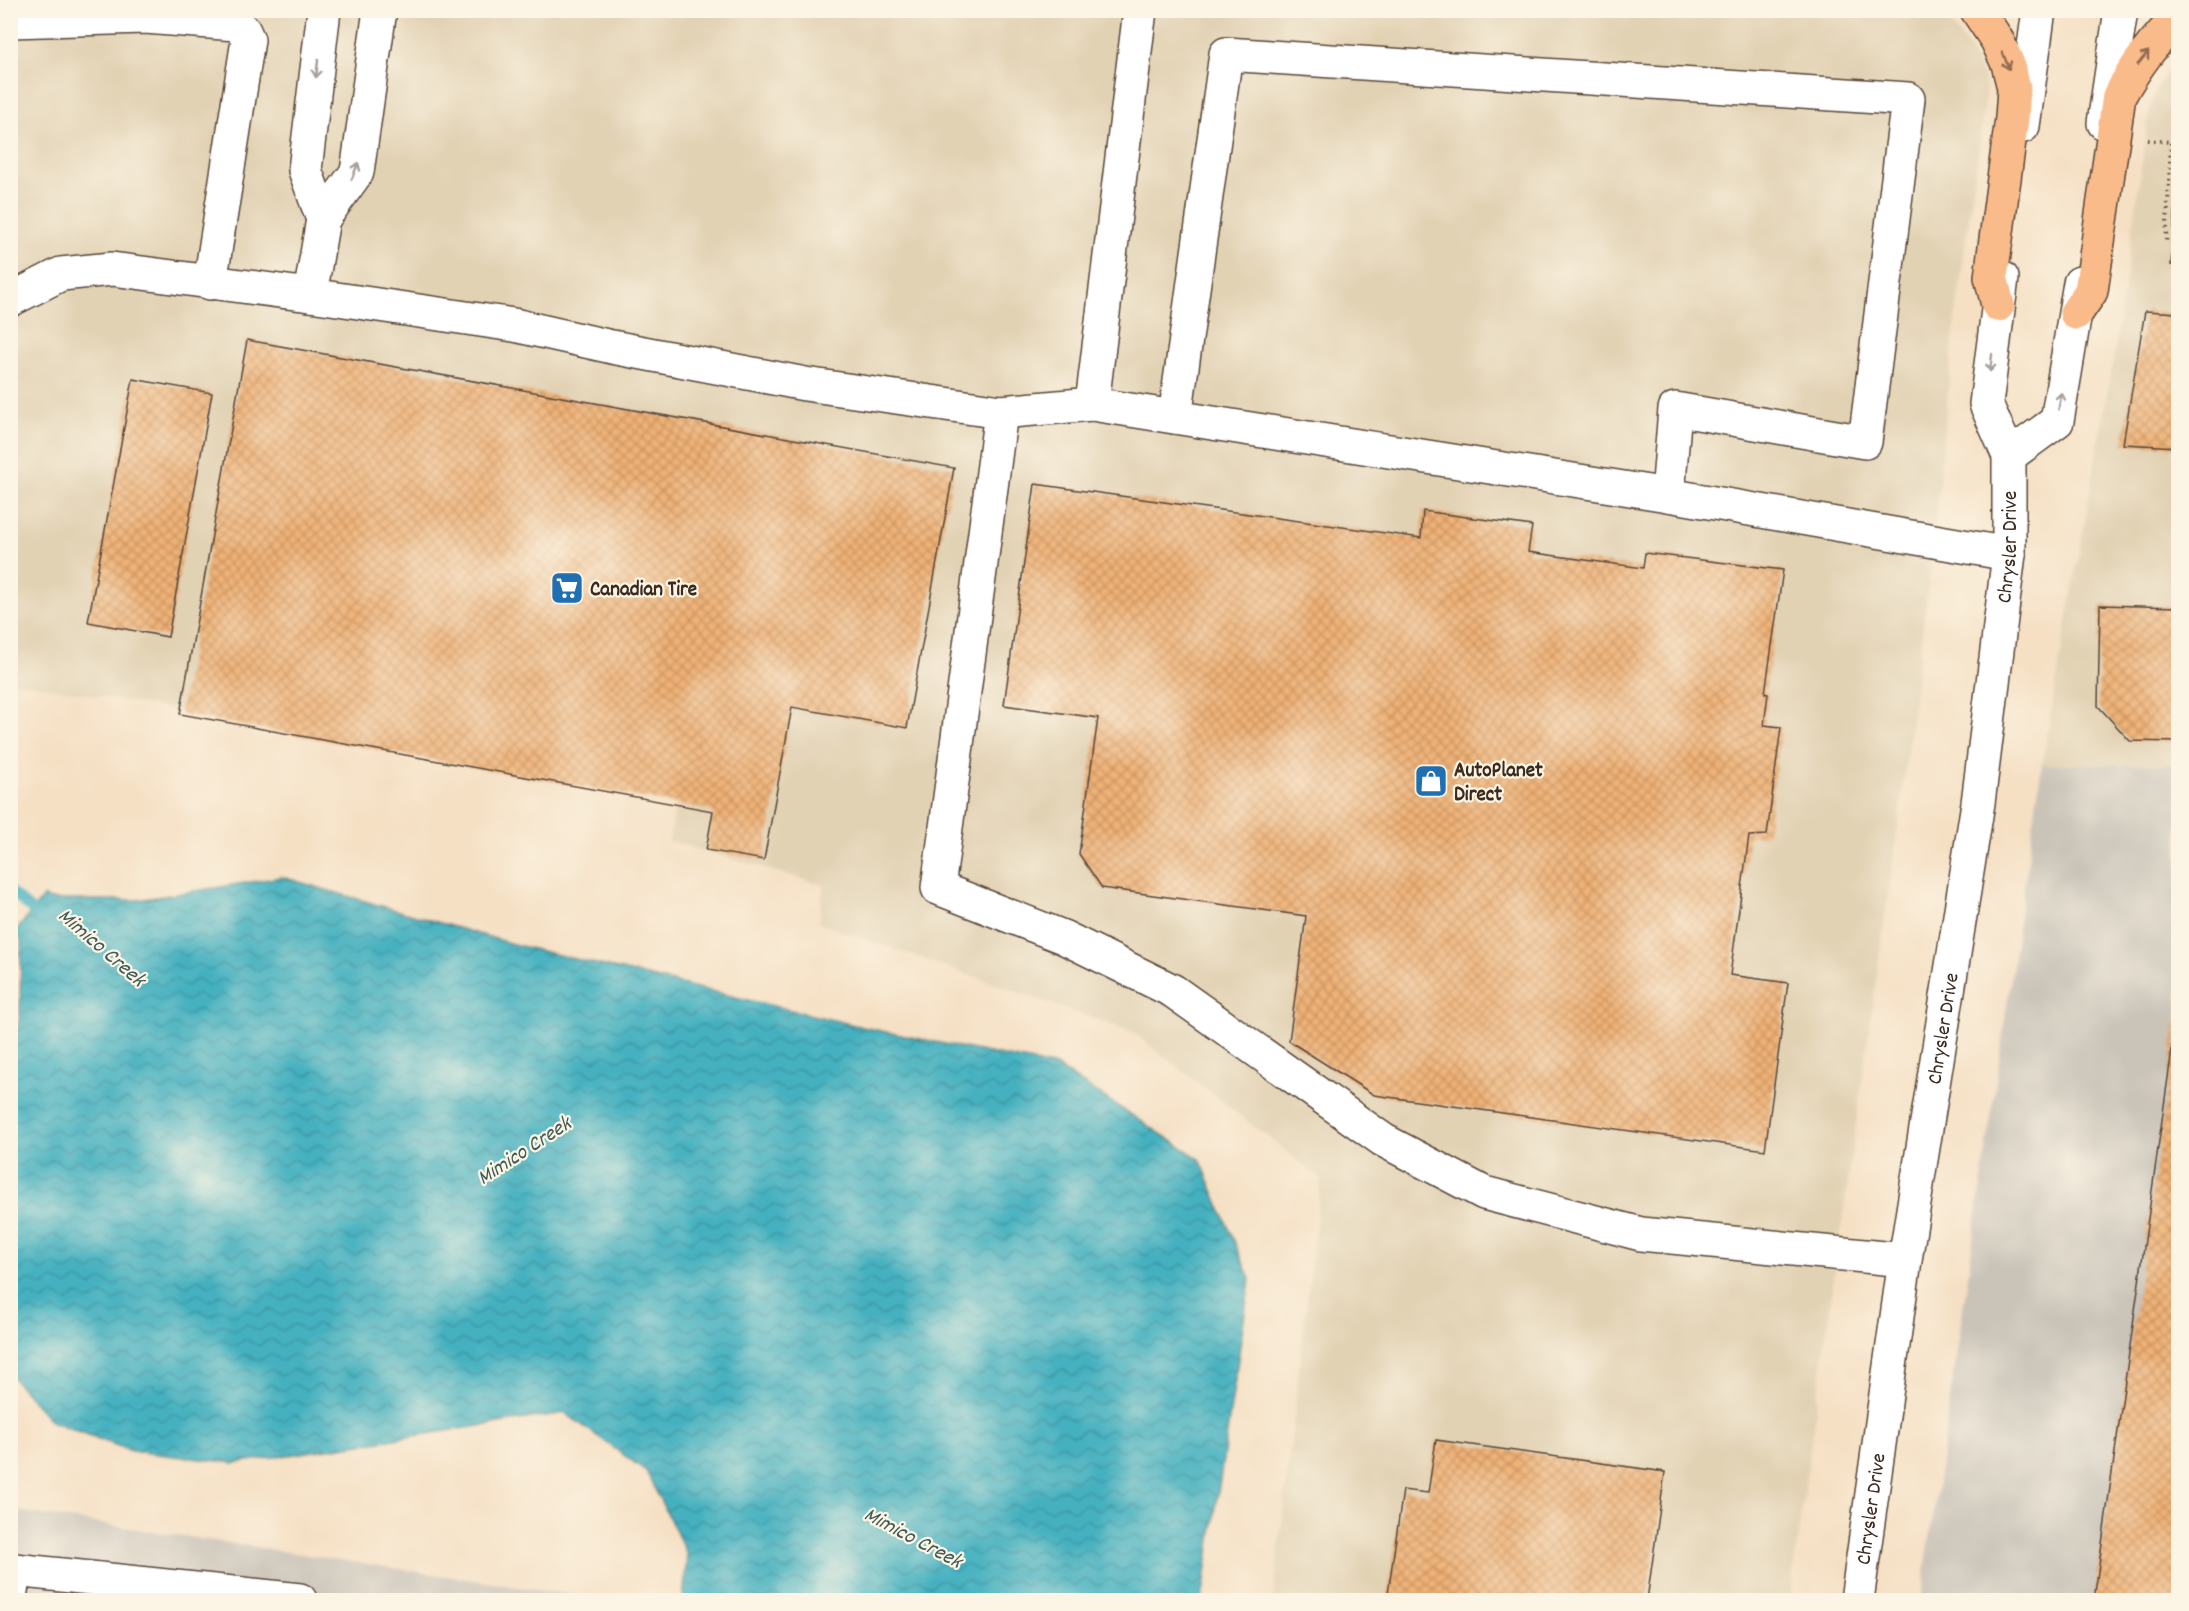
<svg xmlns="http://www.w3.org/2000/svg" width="2189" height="1611" font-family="Dekko,sans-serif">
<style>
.built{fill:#e2d2b4}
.industrial{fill:#c9c3b8}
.water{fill:url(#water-waves);stroke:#406e6f;stroke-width:1.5}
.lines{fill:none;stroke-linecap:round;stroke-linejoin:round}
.stream{stroke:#44b1c0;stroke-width:10}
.building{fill:url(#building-cross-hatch)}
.minor-casing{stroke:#574537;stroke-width:36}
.major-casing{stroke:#574537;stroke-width:36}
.path{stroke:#574537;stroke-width:4;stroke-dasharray:1.5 4.5;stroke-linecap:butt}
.minor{stroke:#fff;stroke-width:33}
.major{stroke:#fabb8b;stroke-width:33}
.oneway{stroke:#916b4f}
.oneway2{stroke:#a79f9a}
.labels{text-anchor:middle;stroke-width:4.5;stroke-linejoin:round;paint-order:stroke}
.street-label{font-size:21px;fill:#3b2a1e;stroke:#fcf5e5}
.poi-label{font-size:21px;font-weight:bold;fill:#3b2a1e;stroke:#fcf5e5;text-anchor:start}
.water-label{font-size:22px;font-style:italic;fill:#3e5957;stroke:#fcf5e5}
</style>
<defs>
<pattern id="water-waves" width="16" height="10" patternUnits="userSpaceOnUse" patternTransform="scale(1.5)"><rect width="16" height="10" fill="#44b1c0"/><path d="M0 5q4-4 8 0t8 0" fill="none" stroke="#3a909b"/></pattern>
<pattern id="building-cross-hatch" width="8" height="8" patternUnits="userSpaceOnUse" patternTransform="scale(1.5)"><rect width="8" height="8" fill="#f0b277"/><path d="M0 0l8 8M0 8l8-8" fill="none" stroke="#c49161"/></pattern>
</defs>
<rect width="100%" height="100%" fill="#fcf5e5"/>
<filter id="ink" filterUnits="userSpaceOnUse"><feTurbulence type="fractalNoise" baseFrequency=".0167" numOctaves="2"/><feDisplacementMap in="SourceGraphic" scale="12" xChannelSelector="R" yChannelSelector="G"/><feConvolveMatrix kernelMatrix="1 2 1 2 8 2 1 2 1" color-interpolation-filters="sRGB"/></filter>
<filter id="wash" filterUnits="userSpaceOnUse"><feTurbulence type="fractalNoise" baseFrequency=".008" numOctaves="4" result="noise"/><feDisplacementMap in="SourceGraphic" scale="24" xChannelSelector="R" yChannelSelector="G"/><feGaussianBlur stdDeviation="1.35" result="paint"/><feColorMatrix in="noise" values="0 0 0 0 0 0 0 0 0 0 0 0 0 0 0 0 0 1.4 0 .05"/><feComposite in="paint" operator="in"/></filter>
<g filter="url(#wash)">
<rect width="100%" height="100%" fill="#f5e0c4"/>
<path class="built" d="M1931,10L1945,17L1969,48L1983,75L1986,89L1985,101L1957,306L1928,587L1899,818L1789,1600H1273L1321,1179L1133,1032L819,923L823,885L669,841L678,796L11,681L10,11Z
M2178,56V765L2042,764L2119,326L2150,106L2157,89Z"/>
<path class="industrial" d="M2042,764L2178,765V1600H1921Z
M10,1510L578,1596L583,1600H11Z"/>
<path class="water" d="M282,877L516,945L867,1028L1057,1067L1200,1159L1250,1279L1202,1600H683L687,1554L646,1471L565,1413L235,1463L131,1451L51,1421L11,1376L10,1085L20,1012L21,940L15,932L44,896L50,900H138Z"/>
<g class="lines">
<path class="stream" d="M10,891L43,920"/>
</g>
<g id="blocks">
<path class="building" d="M2177,191H2178V266L2171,265Z
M2145,311L2178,313V447L2123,444Z
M247,340L954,468L907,728L792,707L764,860L706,850L713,811L180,714Z
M133,379L212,393L168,637L88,622Z
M1035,484L1421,538L1423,511L1532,526L1528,552L1643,568L1645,553L1783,570L1765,693L1768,694L1764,725L1781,727L1767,835L1749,836L1730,975L1788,983L1765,1150L1374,1095L1289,1041L1306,916L1102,888L1079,854L1098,718L1004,705Z
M2100,605L2178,607V742L2130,741L2098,706Z
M2177,1014L2178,1600H2094Z
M1436,1440L1665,1472L1647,1600H1387L1403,1490L1428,1493Z"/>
</g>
</g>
<g filter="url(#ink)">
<use href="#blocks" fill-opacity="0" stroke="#574537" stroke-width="1.5"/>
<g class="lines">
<g class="minor-casing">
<g id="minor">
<path d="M10,21L145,17L236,24L244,31L248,40L210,283"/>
<path d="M2104,123L2121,10"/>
<path d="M2023,126L2039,10"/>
<path d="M323,219L305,170L324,10"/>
<path d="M310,295L323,219L357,172L380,10"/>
<path d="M10,300L61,274L112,269L310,295L514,325L612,347L805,384L1001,412L1092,404L1668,495L2009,554"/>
<path d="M1092,404L1140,10"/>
<path d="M1001,412L938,888L1063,937L1173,991L1383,1140L1484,1193L1641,1234L1905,1260"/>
<path d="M1175,417L1226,54L1908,99L1865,442L1675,409L1668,495"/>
<path d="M2009,456L2057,421L2080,283"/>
<path d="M10,1598L14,1570L300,1600"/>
<path id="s1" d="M1857,1600L1905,1260L1978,803L2009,554V456L1986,404L2002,278"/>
</g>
</g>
<g class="major-casing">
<path id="major" d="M1977,10L1997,40L2008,64L2014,88L2012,118L1991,277L1998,305
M2076,313L2091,291L2119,96C2135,67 2154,41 2178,18"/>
</g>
<path class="path" d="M2148,140L2171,142L2166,244"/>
<use href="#minor" class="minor"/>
<use href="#major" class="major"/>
</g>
<defs><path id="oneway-shaft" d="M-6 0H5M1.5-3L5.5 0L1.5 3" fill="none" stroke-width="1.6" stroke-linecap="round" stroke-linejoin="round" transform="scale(1.5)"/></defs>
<g class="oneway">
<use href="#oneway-shaft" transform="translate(2143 58) rotate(-51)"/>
<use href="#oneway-shaft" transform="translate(2006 61) rotate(69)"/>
</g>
<g class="oneway2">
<use href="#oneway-shaft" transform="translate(317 69) rotate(97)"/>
<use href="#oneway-shaft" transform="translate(355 171) rotate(-68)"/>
<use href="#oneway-shaft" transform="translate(1991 363) rotate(97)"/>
<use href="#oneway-shaft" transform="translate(2060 401) rotate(-80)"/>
</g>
</g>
<defs>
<g id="supermarket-square" transform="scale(1.725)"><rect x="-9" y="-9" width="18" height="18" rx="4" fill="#1f6fb2" stroke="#fcf5e5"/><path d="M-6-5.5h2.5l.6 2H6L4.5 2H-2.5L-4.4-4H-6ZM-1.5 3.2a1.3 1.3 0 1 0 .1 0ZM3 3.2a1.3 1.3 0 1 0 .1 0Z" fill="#fff"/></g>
<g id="shop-square" transform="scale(1.725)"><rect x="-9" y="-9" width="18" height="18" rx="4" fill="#1f6fb2" stroke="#fcf5e5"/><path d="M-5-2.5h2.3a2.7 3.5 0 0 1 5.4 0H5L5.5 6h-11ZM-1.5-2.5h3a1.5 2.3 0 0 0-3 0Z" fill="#fff"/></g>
</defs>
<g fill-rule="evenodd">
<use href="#supermarket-square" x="567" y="588"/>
<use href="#shop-square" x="1431" y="781"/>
</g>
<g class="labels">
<g class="street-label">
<text dy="7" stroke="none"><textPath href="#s1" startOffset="1064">Chrysler Drive</textPath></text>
<text dy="7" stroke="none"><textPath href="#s1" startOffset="578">Chrysler Drive</textPath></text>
<text dy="7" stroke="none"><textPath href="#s1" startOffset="92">Chrysler Drive</textPath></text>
</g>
<g class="poi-label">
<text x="590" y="595">Canadian Tire</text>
<text x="1454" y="776">AutoPlanet<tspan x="1454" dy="24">Direct</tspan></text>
</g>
<g class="water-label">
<text transform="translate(103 946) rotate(41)" y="8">Mimico Creek</text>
<text transform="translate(523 1149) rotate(-33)" y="8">Mimico Creek</text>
<text transform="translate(914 1536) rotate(28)" y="8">Mimico Creek</text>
</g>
</g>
<rect width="2189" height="1611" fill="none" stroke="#fcf5e5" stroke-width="36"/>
</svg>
